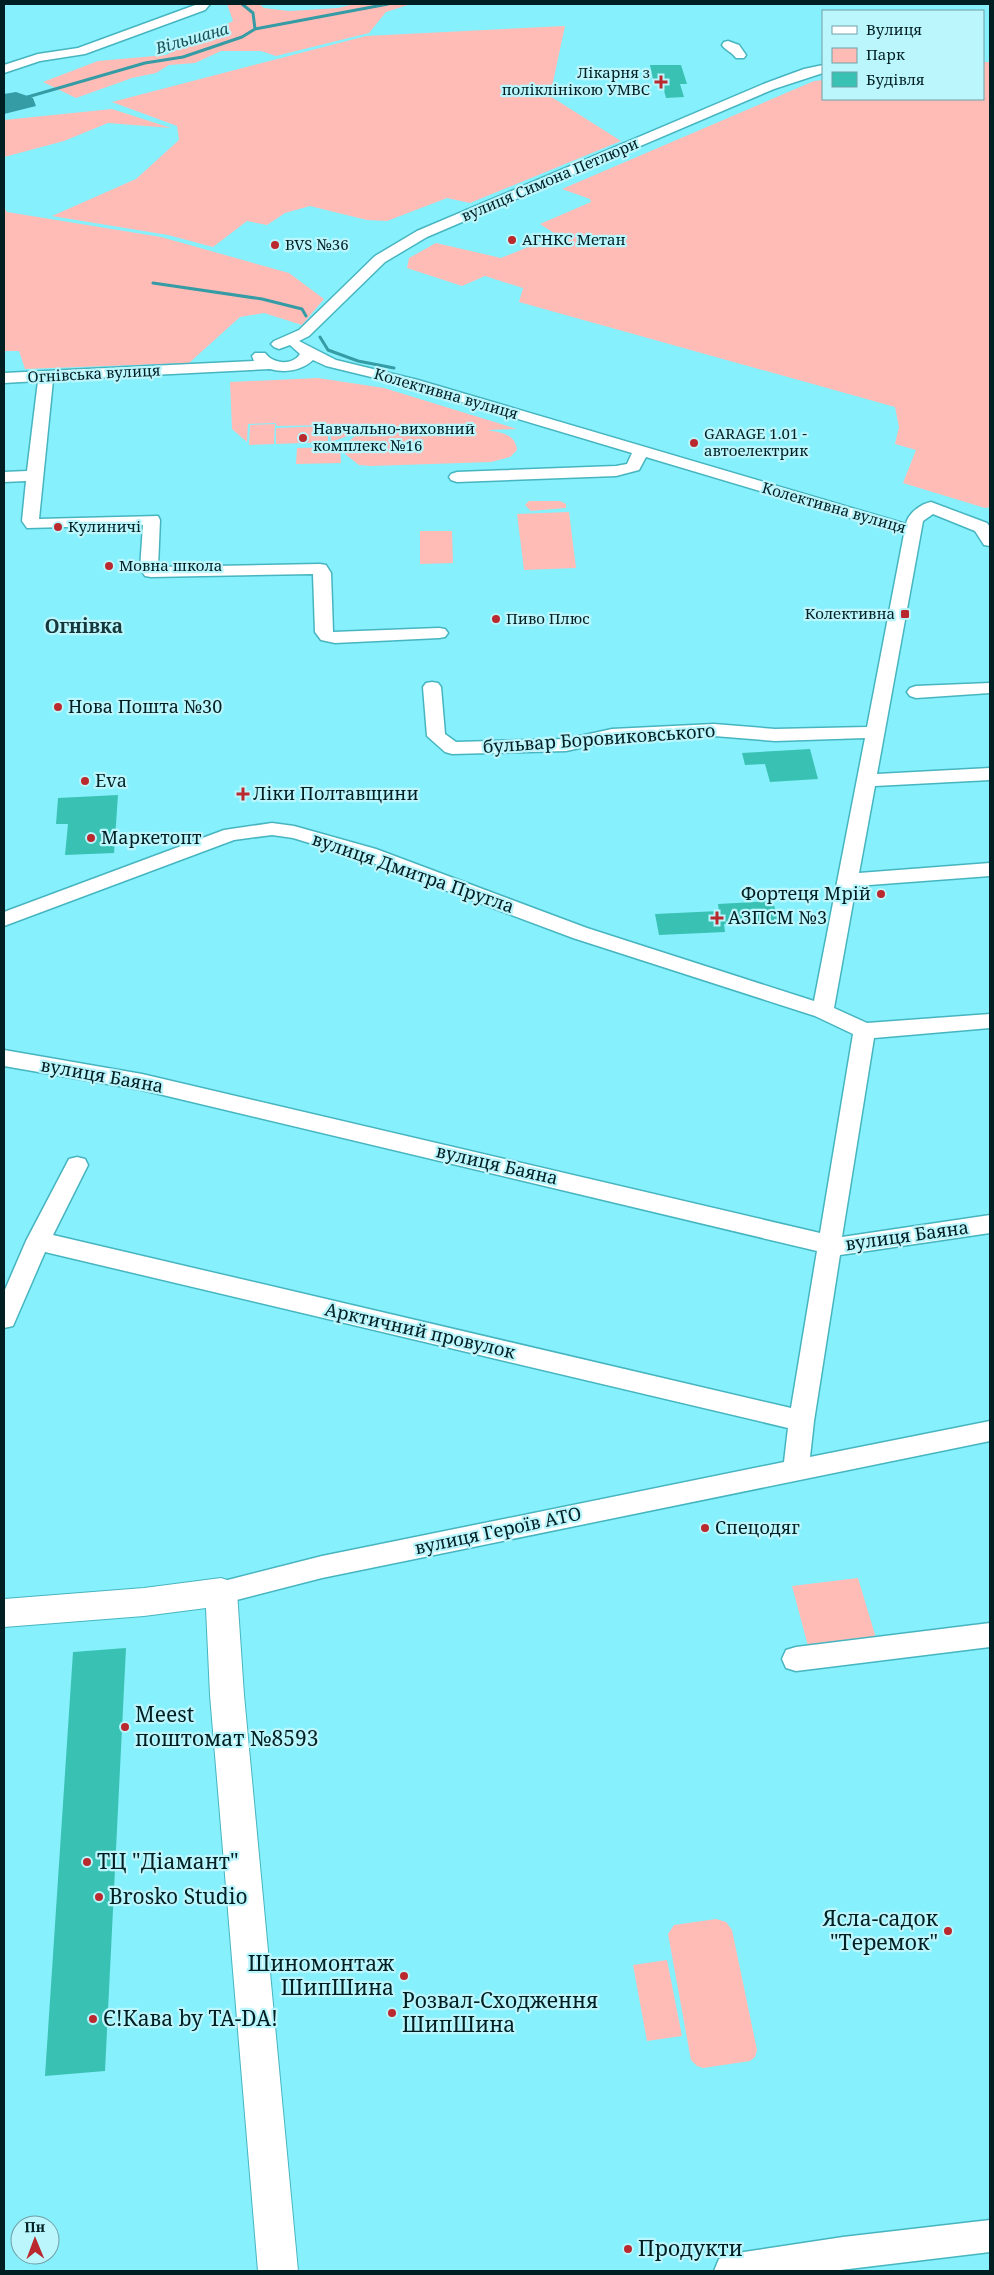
<svg xmlns="http://www.w3.org/2000/svg" width="994" height="2275" font-family="'Noto Serif',serif">
<style>
.green{fill:#ffbcb6}
.water{fill:#359ca6}
.lines{fill:none;stroke-linecap:round;stroke-linejoin:round}
.stream{stroke:#359ca6;stroke-width:3}
.building{fill:#39c2b3}
.minor-casing{stroke:#46b5c0;stroke-width:3}
.major-casing{stroke:#46b5c0;stroke-width:2}
.minor{fill:#fff;fill-rule:evenodd}
.major{fill:#fff;fill-rule:evenodd}
.poi-dot{fill:#b9292d;stroke:#bbf6fd;stroke-width:2}
.labels{text-anchor:middle;stroke-width:4.5;stroke-linejoin:round;paint-order:stroke}
.far-poi-label{font-size:15px;fill:#001f23;stroke:#bbf6fd;text-anchor:start}
.far-street-label{font-size:15px;fill:#001f23;stroke:#bbf6fd}
.far-water-label{font-size:16px;font-style:italic;fill:#185157;stroke:#bbf6fd}
.poi-label{font-size:18px;fill:#001f23;stroke:#bbf6fd;text-anchor:start}
.street-label{font-size:18px;fill:#001f23;stroke:#bbf6fd}
.far-district-label{font-size:19px;font-weight:bold;fill:#15373b;stroke:#bbf6fd}
.near-poi-label{font-size:21px;fill:#001f23;stroke:#bbf6fd;text-anchor:start}
</style>
<rect width="100%" height="100%" fill="#86f0fc"/>
<path class="green" d="M227,4H259L264,8L289,11L338,8L355,4H427H411L386,12L369,33L276,56L261,51H221L195,63L169,65L156,73L132,78L76,98L43,82L98,61L166,55L233,21Z
M565,26L550,96L621,141L470,203L447,198L387,221L367,220L310,206L285,213L267,225L247,221L213,247L168,235L52,216L136,179L179,140L177,126L112,102L366,36Z
M983,62H990V507L985,508L903,483L916,450L895,444L899,427L895,407L519,302L523,288L485,276L462,286L407,268L409,258L436,243L501,258L557,235L540,224L591,202L590,199L562,189L814,81L823,80V99H983Z
M112,109L171,128L108,123L64,141L4,157V120Z
M4,208L7,212L161,237L289,273L324,299L302,325L264,313L240,317L189,363L25,369L19,351H4Z
M318,378L384,388L517,429L488,430C501,433 515,433 517,450L510,457L491,462L371,466L359,465L345,454L347,443L355,436L366,433L472,430L356,433L331,442L330,425L277,426L275,423L248,424L247,442L232,429L230,382Z
M275,424L274,444L249,445L250,425Z
M328,426V442L276,444V428Z
M340,447L341,463L296,464L297,448Z
M529,501H560L566,504V508L531,511L525,505Z
M569,512L576,568L524,570L517,514Z
M452,531L453,563L420,564V531Z
M858,1578L876,1638L808,1646L792,1586Z
M716,1919L726,1922L732,1930L757,2050L755,2057L750,2061L703,2068L697,2066L691,2060L668,1934L674,1925Z
M667,1960L682,2036L647,2041L633,1965Z"/>
<path class="water" d="M16,92L33,98L36,106L4,114V94Z"/>
<g class="lines">
<path class="stream" d="M242,4L253,13L255,29
M24,98L145,63L183,57L242,37L255,29L388,4
M153,283L262,299L302,309L306,316
M320,337L328,350L358,361L394,368"/>
</g>
<path class="building" d="M650,65H681L687,84H680L684,97L666,98L661,79H653Z
M810,749L818,779L770,782L765,764L745,765L742,753Z
M118,795L114,853L65,855L68,824H56L58,798Z
M773,901L778,922L724,924L725,932L659,935L655,914L719,911L718,904Z
M126,1648L105,2071L45,2076L73,1652Z"/>
<g class="lines">
<g class="minor-casing">
<path id="minor" d="M198,4H210L205,10L85,54L40,61L4,73V65L38,54L78,48Z
M728,41L739,45L746,55L744,58H736C732,52 725,50 722,45L724,42Z
M823,65V73L774,89L427,237L385,262L309,336L299,341L336,360L418,380L906,524C908,513 921,504 931,502L987,523L990,527V546L984,545L975,531L933,514L923,521L877,774L990,768V780L875,786L859,873L990,863V876L856,886L834,1008L867,1023L990,1014V1028L874,1038L842,1237L990,1215V1233L840,1255L814,1421L810,1457L990,1421V1441L322,1578L221,1604L212,1600L208,1592L212,1584L322,1556L784,1462L788,1428L45,1252L13,1326L4,1328V1292L26,1241L69,1159L77,1157L85,1159L88,1165L53,1235L791,1408L817,1251L142,1090L4,1066V1050L142,1074L820,1233L853,1034L815,1016L573,938L362,859L293,838L272,835L234,840L4,926V912L224,830L272,823L294,826L376,849L587,928L814,1001L865,738L775,741L714,736L612,741L566,751L452,754L445,752L427,736L423,687L426,683L432,682L438,683L441,687L445,734L456,742L566,739L612,729L714,724L775,729L867,727L904,534L646,457L639,470L616,476L457,482L451,480L449,477L451,474L457,472L616,466L627,464L632,453L408,386L326,366L313,360C301,371 285,373 270,369L53,380L39,519L158,516L160,520L158,567L320,564L326,565L331,573L333,632L439,628L445,629L448,633L445,637L439,638L335,643L321,640L315,632L313,574L151,577L145,576L140,569L143,525L27,528L22,521L26,481L4,482V472L27,471L38,381L4,383V373L254,361L252,356L255,353H265C273,364 292,366 300,354L290,345L279,349L274,347L271,344L274,341L299,330L375,256L417,231L766,83L804,69Z
M990,683V693L916,698L910,696L907,692L910,688L916,686Z
M990,1623V1647L796,1671L786,1668L782,1659L786,1650L796,1647Z
M990,2220V2252L832,2271H714L719,2259L731,2254L843,2237Z"/>
</g>
<g class="major-casing">
<path id="major" d="M221,1578L233,1582L237,1592L244,1695L298,2271H258L210,1695L206,1608L144,1616L4,1627V1599L144,1588Z"/>
</g>
<use href="#minor" class="minor"/>
<use href="#major" class="major"/>
</g>
<g class="poi-dot">
<path d="M658.5 74.5h5v5h5v5h-5v5h-5v-5h-5v-5h5z"/>
<circle cx="512" cy="240" r="5"/>
<circle cx="275" cy="245" r="5"/>
<circle cx="303" cy="438" r="5"/>
<circle cx="694" cy="443" r="5"/>
<circle cx="58" cy="527" r="5"/>
<circle cx="109" cy="566" r="5"/>
<rect x="900" y="609" width="10" height="10" rx="2.5"/>
<circle cx="496" cy="619" r="5"/>
<circle cx="58" cy="707" r="5"/>
<circle cx="85" cy="781" r="5"/>
<path d="M240.5 786.5h5v5h5v5h-5v5h-5v-5h-5v-5h5z"/>
<circle cx="91" cy="838" r="5"/>
<circle cx="881" cy="894" r="5"/>
<path d="M714.5 910.5h5v5h5v5h-5v5h-5v-5h-5v-5h5z"/>
<circle cx="705" cy="1528" r="5"/>
<circle cx="125" cy="1727" r="5"/>
<circle cx="87" cy="1862" r="5"/>
<circle cx="99" cy="1897" r="5"/>
<circle cx="948" cy="1931" r="5"/>
<circle cx="404" cy="1976" r="5"/>
<circle cx="392" cy="2013" r="5"/>
<circle cx="93" cy="2019" r="5"/>
<circle cx="628" cy="2249" r="5"/>
</g>
<g class="labels">
<g class="far-poi-label">
<text x="650" y="78" text-anchor="end">Лікарня з<tspan x="650" dy="17">поліклінікою УМВС</tspan></text>
<text x="522" y="245">АГНКС Метан</text>
<text x="285" y="250">BVS №36</text>
<text x="313" y="434">Навчально-виховний<tspan x="313" dy="17">комплекс №16</tspan></text>
<text x="704" y="439">GARAGE 1.01 -<tspan x="704" dy="17">автоелектрик</tspan></text>
<text x="68" y="532">Кулиничі</text>
<text x="119" y="571">Мовна школа</text>
<text x="895" y="619" text-anchor="end">Колективна</text>
<text x="506" y="624">Пиво Плюс</text>
</g>
<g class="far-street-label">
<text transform="translate(550 180) rotate(-23)" y="5">вулиця Симона Петлюри</text>
<text transform="translate(94 374) rotate(-3)" y="5">Огнівська вулиця</text>
<text transform="translate(446 394) rotate(16)" y="5">Колективна вулиця</text>
<text transform="translate(834 508) rotate(16)" y="5">Колективна вулиця</text>
</g>
<g class="far-water-label">
<text transform="translate(192 38) rotate(-16)" y="6">Вільшана</text>
</g>
<g class="poi-label">
<text x="68" y="713">Нова Пошта №30</text>
<text x="95" y="787">Eva</text>
<text x="253" y="800">Ліки Полтавщини</text>
<text x="101" y="844">Маркетопт</text>
<text x="871" y="900" text-anchor="end">Фортеця Мрій</text>
<text x="728" y="924">АЗПСМ №3</text>
<text x="715" y="1534">Спецодяг</text>
</g>
<g class="street-label">
<text transform="translate(599 739) rotate(-4)" y="6">бульвар Боровиковського</text>
<text transform="translate(413 873) rotate(19)" y="6">вулиця Дмитра Пругла</text>
<text transform="translate(102 1076) rotate(10)" y="6">вулиця Баяна</text>
<text transform="translate(497 1165) rotate(13)" y="6">вулиця Баяна</text>
<text transform="translate(907 1236) rotate(-8)" y="6">вулиця Баяна</text>
<text transform="translate(420 1331) rotate(13)" y="6">Арктичний провулок</text>
<text transform="translate(498 1531) rotate(-12)" y="6">вулиця Героїв АТО</text>
</g>
<g class="far-district-label">
<text x="84" y="633">Огнівка</text>
</g>
<g class="near-poi-label">
<text x="135" y="1722">Meest<tspan x="135" dy="24">поштомат №8593</tspan></text>
<text x="97" y="1869">ТЦ "Діамант"</text>
<text x="109" y="1904">Brosko Studio</text>
<text x="938" y="1926" text-anchor="end">Ясла-садок<tspan x="938" dy="24">"Теремок"</tspan></text>
<text x="394" y="1971" text-anchor="end">Шиномонтаж<tspan x="394" dy="24">ШипШина</tspan></text>
<text x="402" y="2008">Розвал-Сходження<tspan x="402" dy="24">ШипШина</tspan></text>
<text x="103" y="2026">Є!Кава by TA-DA!</text>
<text x="638" y="2256">Продукти</text>
</g>
</g>
<rect width="994" height="2275" fill="none" stroke="#001f23" stroke-width="10"/>
<rect x="822" y="10" width="162" height="90" fill="#bbf6fd" stroke="#70a0a6"/>
<rect x="832" y="26" width="25" height="8" fill="#ffffff" stroke="#70a0a6"/>
<text x="866" y="35" font-size="15" fill="#001f23">Вулиця</text>
<rect x="832" y="48" width="25" height="15" fill="#ffbcb6" stroke="#70a0a6"/>
<text x="866" y="60" font-size="15" fill="#001f23">Парк</text>
<rect x="832" y="72" width="25" height="15" fill="#39c2b3" stroke="#70a0a6"/>
<text x="866" y="85" font-size="15" fill="#001f23">Будівля</text>
<g transform="translate(35 2240) rotate(359)"><circle r="24" fill="#bbf6fd" stroke="#70a0a6"/>
<path d="M0-4L9 19L0 12L-9 19Z" fill="#b9292d"/>
<text y="-8" font-size="14" font-weight="bold" text-anchor="middle" fill="#001f23">Пн</text>
</g>
</svg>
